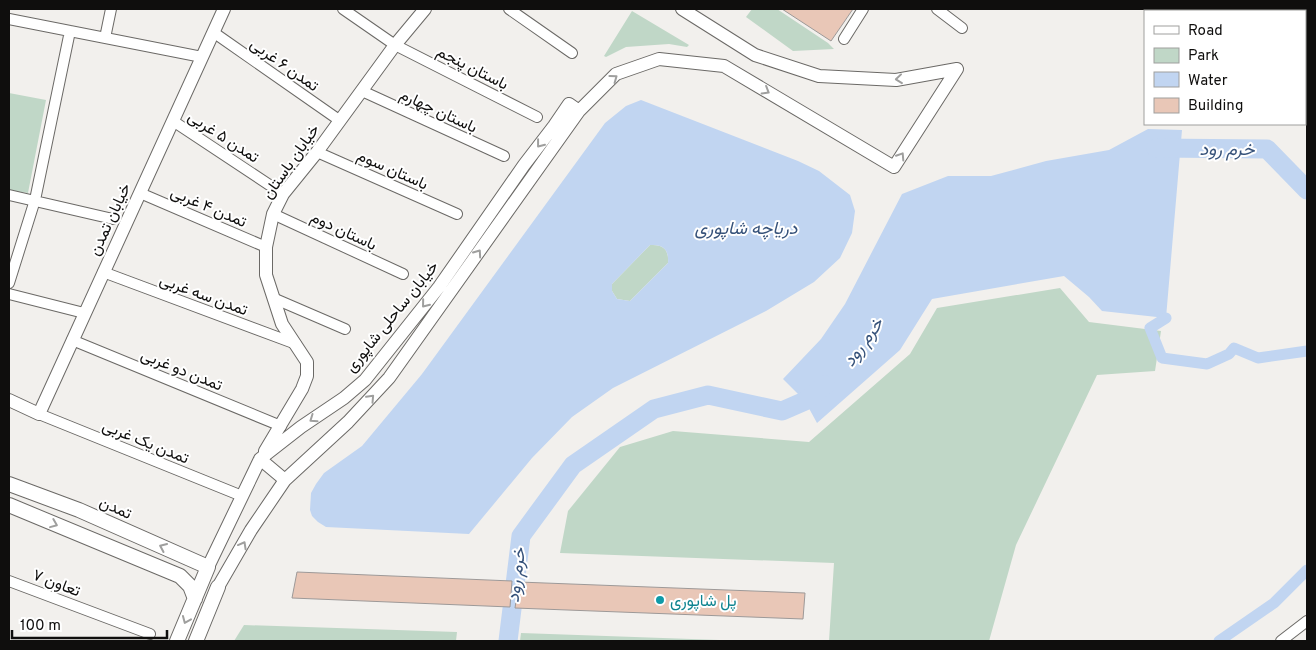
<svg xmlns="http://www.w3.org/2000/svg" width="1316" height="650" font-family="Overpass,Vazirmatn,sans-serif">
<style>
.green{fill:#c0d7c7}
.water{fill:#c1d5f1;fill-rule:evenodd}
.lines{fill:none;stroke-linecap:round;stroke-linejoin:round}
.canal{stroke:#c1d5f1;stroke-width:11}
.river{stroke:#c1d5f1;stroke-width:19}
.building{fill:#e9c7b7;stroke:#9d9998}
.minor-casing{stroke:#6b6966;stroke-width:12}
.tertiary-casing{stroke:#6b6966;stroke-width:14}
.secondary-casing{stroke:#6b6966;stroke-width:16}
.minor{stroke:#fff;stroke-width:10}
.tertiary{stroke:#fff;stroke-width:12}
.secondary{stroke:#fff;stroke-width:14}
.oneway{stroke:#9f9f9e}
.culture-dot{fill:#0f9aa8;stroke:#fff;stroke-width:2}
.labels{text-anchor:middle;stroke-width:4;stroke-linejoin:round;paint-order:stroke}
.street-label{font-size:16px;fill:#0f0e0d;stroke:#fff}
.culture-label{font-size:16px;fill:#0d838f;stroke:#fff;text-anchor:start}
.water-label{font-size:18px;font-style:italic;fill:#36527a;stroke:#fff}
</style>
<rect width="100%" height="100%" fill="#f2f0ed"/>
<path class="green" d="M752,9H777L828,43L834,49L793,51L746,17Z
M632,11L689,45L687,47L669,44L626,47L606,57L604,56Z
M9,93L46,100L28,193L9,190Z
M650,245C663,244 669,249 668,263L630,301L617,299L612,291V284Z
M1060,288L1089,322L1161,331L1155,371L1097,375L1016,545L989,641H829L834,563L560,553L568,511L620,447L673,431L809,442L910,354L937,308Z
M244,625L457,632L456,641H234Z
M521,633L748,641H520Z"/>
<path class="water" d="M641,100L798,161L819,171L850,195L855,211L852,233L840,258L814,282L766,311L613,388L572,417L532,458L469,534L326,527L318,522L312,516L310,510L311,493L316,484L324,473L362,446L422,374L605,123L626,106ZM650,245C663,244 669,249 668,263L630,301L617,299L612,291V284Z
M1148,129L1182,130L1166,318L1102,311L1089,297L1064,276L932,299L900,350L817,423L805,401L783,379L821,339L845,304L902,194L948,176H991L1046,161L1109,150Z"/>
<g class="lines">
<path class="canal" d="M1166,318L1150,328L1162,358L1207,364L1229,354L1234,348L1258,358L1307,351
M1219,641L1274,603L1307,570"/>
<path class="river" d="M1156,148L1267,149L1307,190
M508,641L521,536L573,465L654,409L708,395L782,411L805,401L825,385"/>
</g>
<path class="building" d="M782,9H853L831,41Z
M297,572L512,581L510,607L292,598Z
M519,582L805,593L803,619L515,608Z"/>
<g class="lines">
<g class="minor-casing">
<path id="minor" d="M343,9L395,45L537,117
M509,9L572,53
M937,9L962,28
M1275,9L1276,11
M9,19L202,57
M213,32L339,120
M105,38L111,9
M844,39L863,9
M362,91L504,156
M173,121L283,194
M317,152L457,214
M140,193L266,247
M9,195L113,219
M273,214L403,274
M103,272L296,344
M9,283L35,200L70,31
M9,294L84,313
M273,298L345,329
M72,340L281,426
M39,414L242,496
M9,581L150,634
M1281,641L1307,621"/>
</g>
<g class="tertiary-casing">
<path id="tertiary" d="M9,400L39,414L224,9
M265,451L302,389L307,376V362L282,324L266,275V247L273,214L283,194L317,152L395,45L425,9
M260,459L285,480
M208,567L260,459L301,427L344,398L365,380L439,287L524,165L554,126L569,104L579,111
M218,587L251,530L285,480L348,422L389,378L579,111L616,74L659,59L724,66L894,167L957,69L896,80L819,76L755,55L682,9"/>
</g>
<g class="secondary-casing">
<path id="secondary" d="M9,484L79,510L208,567L177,641
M9,505L180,576L190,586L195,599
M196,641L218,587"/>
</g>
<use href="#minor" class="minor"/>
<use href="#tertiary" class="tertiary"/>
<use href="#secondary" class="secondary"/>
</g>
<defs><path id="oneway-chevron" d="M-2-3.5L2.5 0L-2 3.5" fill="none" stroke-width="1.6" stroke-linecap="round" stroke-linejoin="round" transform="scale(1.25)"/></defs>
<g class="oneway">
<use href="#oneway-chevron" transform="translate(614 78) rotate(-36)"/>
<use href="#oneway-chevron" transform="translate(899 79) rotate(174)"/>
<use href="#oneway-chevron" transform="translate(766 91) rotate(31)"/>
<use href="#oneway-chevron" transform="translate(540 144) rotate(128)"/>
<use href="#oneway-chevron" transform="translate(901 156) rotate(-57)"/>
<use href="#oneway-chevron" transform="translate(478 253) rotate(-55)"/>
<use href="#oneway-chevron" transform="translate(425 304) rotate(129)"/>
<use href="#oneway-chevron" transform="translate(371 398) rotate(-47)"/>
<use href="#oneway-chevron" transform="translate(313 419) rotate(145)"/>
<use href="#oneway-chevron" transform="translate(54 524) rotate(22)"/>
<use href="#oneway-chevron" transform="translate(243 545) rotate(-61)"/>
<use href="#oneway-chevron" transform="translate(163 547) rotate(-156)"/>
<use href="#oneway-chevron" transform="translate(186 620) rotate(113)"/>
</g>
<circle class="culture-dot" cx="660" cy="600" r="5"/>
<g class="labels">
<g class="street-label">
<text transform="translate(285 64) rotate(35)" y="6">تمدن ۶ غربی</text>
<text transform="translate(473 67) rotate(27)" y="6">باستان پنجم</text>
<text transform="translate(439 110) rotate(25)" y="6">باستان چهارم</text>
<text transform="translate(224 136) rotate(33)" y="6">تمدن ۵ غربی</text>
<text transform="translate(290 161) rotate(-55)" y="6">خیابان باستان</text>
<text transform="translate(393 169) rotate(24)" y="6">باستان سوم</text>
<text transform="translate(209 206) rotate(23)" y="6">تمدن ۴ غربی</text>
<text transform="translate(109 219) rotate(-65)" y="6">خیابان تمدن</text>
<text transform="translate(344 230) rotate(25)" y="6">باستان دوم</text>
<text transform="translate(204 294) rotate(20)" y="6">تمدن سه غربی</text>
<text transform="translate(391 316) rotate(-51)" y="6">خیابان ساحلی شاپوری</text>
<text transform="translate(182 369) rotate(22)" y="6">تمدن دو غربی</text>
<text transform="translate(146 441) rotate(22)" y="6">تمدن یک غربی</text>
<text transform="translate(116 507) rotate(24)" y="6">تمدن</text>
<text transform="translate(57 582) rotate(21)" y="6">تعاون ۷</text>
</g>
<g class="culture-label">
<text x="670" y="606">پل شاپوری</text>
</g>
<g class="water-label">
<text x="1227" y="155">خرم رود</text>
<text x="746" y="234">دریاچه شاپوری</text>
<text transform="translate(863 342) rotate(-54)" y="6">خرم رود</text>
<text transform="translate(516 575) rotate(-83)" y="6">خرم رود</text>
</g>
</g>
<rect width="1316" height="650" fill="none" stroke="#0f0e0d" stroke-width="20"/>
<rect x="1144" y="10" width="162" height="115" fill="#ffffff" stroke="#9f9f9e"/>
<rect x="1154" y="26" width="25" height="8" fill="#ffffff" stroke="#9f9f9e"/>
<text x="1188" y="35" font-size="15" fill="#0f0e0d">Road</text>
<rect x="1154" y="48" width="25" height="15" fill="#c0d7c7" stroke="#9f9f9e"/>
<text x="1188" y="60" font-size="15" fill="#0f0e0d">Park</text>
<rect x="1154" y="72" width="25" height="15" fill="#c1d5f1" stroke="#9f9f9e"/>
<text x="1188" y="85" font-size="15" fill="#0f0e0d">Water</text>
<rect x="1154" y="98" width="25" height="15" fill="#e9c7b7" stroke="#9f9f9e"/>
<text x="1188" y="110" font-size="15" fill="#0f0e0d">Building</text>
<path d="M12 630v8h155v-8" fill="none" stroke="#0f0e0d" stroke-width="2.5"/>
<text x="20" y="630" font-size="15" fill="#0f0e0d" stroke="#ffffff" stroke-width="4" paint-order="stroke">100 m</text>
</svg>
